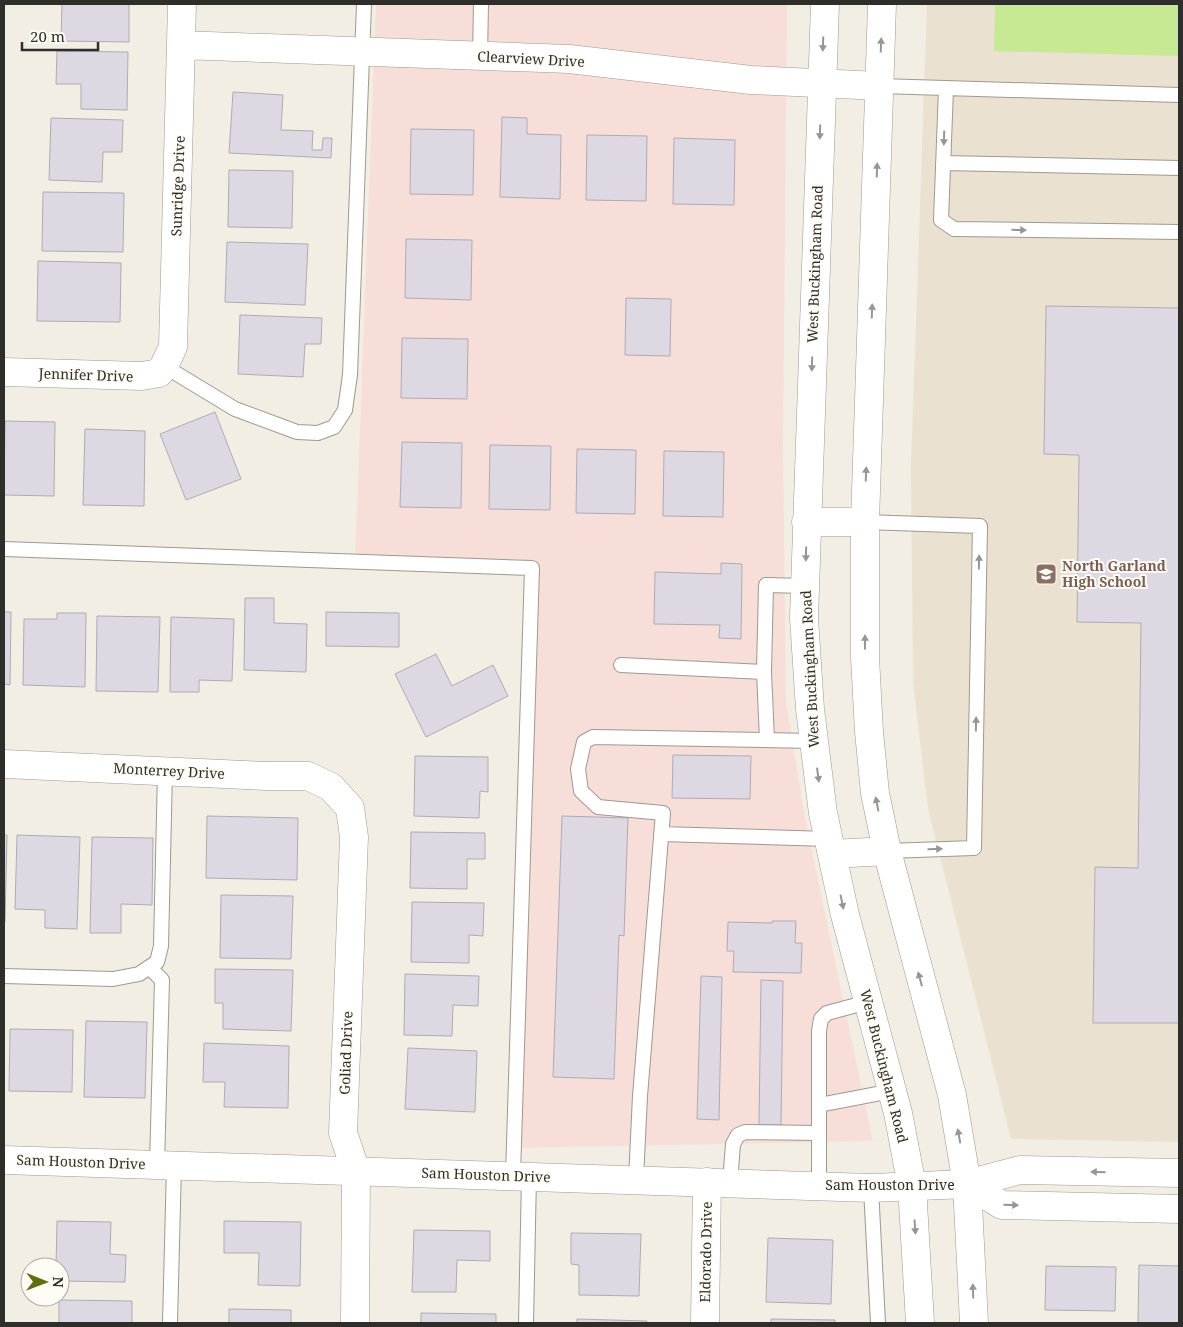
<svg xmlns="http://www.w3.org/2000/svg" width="1183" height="1327" font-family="'Noto Serif',serif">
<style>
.commercial{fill:#f8ded8}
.built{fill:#eae1d1}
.green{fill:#c7e993}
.building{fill:#ded8e2;stroke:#afaab4}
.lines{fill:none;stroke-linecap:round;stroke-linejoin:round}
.service-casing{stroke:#9e9990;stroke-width:16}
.minor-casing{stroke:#9e9990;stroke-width:29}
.tertiary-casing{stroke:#9e9990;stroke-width:29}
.secondary-casing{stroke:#9e9990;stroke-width:29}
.service{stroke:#fff;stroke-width:14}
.minor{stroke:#fff;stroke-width:28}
.tertiary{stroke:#fff;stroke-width:28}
.secondary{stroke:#fff;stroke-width:28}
.oneway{fill:#989694}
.labels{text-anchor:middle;stroke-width:4;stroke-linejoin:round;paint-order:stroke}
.street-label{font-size:14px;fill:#302e2a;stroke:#fffcf6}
.education-label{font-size:14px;font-weight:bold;fill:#785e54;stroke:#fffcf6;text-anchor:start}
</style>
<rect width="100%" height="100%" fill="#f3eee4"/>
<path class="commercial" d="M376,4H787L783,447L786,701L805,818L873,1141L514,1148L532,568L355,562Z"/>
<path class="built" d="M927,4H1179V1142L1011,1139L928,809L913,683L911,465Z"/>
<path class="green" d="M995,4H1179V56L994,51Z"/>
<path class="building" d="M62,4H129V42L61,41Z
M57,51L128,52L127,110L81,109V84H56Z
M233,92L283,95L281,130L313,131L312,150H322L323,138H332L331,158L229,153Z
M502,117L527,118V134L561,135L560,199L500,197Z
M51,118L123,120L122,152H103L102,182L49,180Z
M411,129L474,130L473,195L410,194Z
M587,135L647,136L646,201L586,200Z
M674,138L735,140L734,205L673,204Z
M229,170L293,171L292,228L228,227Z
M43,192L124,193L123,252L42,251Z
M406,239L472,240L471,300L405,298Z
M227,242L308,244L305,305L225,302Z
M38,261L121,263L120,322L37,321Z
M626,298L671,299L670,356L625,355Z
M1046,306L1179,308V1097V1023H1093L1095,867L1138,868L1141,623L1077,622L1079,455L1044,454Z
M240,315L322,318L321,344H305L303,377L238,374Z
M402,338L468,339L467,399L401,398Z
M215,412L241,479L186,500L160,434Z
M5,421L55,422L54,496L4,495Z
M85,429L145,431L144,506L83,505Z
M402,442L462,443L461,508L400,507Z
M490,445L551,446L550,510L489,509Z
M577,449L636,450L635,514L576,513Z
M664,451L724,452L723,517L663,516Z
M721,563L742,564L741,639L719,638L720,625L654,624L655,572L721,574Z
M245,598H274V623L307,624L306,672L244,670Z
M4,612H11L10,685L4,684Z
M326,612L399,613V647L326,646Z
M57,613H86L85,687L23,685L24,619H57Z
M97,616L160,617L158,692L96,691Z
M171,617L234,619L232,681L199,680V692H170Z
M436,654L452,686L493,665L508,696L426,737L395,674Z
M673,755L751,756L750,799L672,798Z
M415,756L488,757V792L480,791L479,818L414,816Z
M207,816L298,818L297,880L206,878Z
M562,816L628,818L624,936L619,935L614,1079L553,1077Z
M411,832L485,833V859H467V889L410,888Z
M4,835H7L5,922H4Z
M17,835L80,837L77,929L45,928V910L15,909Z
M92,837L153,838L152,905L121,904V933H90Z
M221,895L293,896L291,959L220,958Z
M412,902L484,903L483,936L469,935V963L411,962Z
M772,921H796L795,943H802L801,973L733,972L734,951H727L728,922L772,923Z
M215,969L293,970L291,1031L223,1029V1003H215Z
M405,974L479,976L478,1006L453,1005L452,1036L404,1035Z
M701,976L722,977L719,1120L697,1119Z
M761,980L783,981L781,1125H759Z
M86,1021L147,1022L145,1098L84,1097Z
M10,1029L73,1030L72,1092L9,1091Z
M204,1043L289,1046L288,1108L224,1107L225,1082H203Z
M408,1048L477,1051L475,1112L405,1109Z
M57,1221L111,1222L110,1254L126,1255L125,1282L60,1281V1267H56Z
M224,1221L301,1222L300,1286L258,1285L259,1253H224Z
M414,1230L490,1231V1261L457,1260L456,1292H412Z
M571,1233L641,1234L639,1296L579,1295V1265L571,1264Z
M768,1238L833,1240L831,1304L766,1302Z
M1139,1265L1179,1266V1323H1138Z
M1046,1266L1116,1267L1115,1311L1045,1310Z
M59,1300L132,1301V1323H59Z
M229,1309L291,1310V1323H229Z
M421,1313L496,1314V1323H421Z
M577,1319L647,1321V1323H577Z
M771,1319L835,1320V1323H771Z"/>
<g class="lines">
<g class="service-casing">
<path id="service" d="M480,56L481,4
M880,86L1179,95
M946,89L941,220L954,229L1179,232
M943,163L1179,168
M164,366L235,409L297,432L318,433L334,427L345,410L350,375L364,4
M865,522L980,526L974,848L887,851
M4,549L532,568L513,1175
M621,665L764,672L766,585L805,586
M764,672L767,740
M661,834L829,839
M150,968L162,980L157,1165
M4,976L113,979L139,974L157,962L161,946L165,771
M819,1105L892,1091
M636,1179L640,1096L663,813L598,807L581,791L578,769L584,742L593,737L813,741
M730,1182L733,1144L738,1135L745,1132L819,1133
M819,1186V1031L821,1019L827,1013L868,1002
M871,1188L878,1323
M170,1323L174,1165
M526,1323L529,1176"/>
</g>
<g class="minor-casing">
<path id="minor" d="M181,45L569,59L751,80L880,86
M4,372L142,376L159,373L164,366L173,347L182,4
M4,764L267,776H308L331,787L350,808L354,837L343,1133L356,1171L355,1323
M705,1323L707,1182"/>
</g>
<g class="tertiary-casing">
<path id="tertiary" d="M4,1160L871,1188L967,1184L1020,1170L1179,1173
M967,1184L1002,1205L1179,1209"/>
</g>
<g class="secondary-casing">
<path id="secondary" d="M825,4L804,618L810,709L823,813L845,915L898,1113L912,1186L920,1323
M882,4L865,522V657L869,732L875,793L887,851L952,1095L967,1184L974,1323
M806,522H865
M832,854L887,851"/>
</g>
<use href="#service" class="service"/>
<use href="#minor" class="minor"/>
<use href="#tertiary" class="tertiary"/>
<use href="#secondary" class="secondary"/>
</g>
<defs><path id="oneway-solid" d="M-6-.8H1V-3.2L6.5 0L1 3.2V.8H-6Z" transform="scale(1.25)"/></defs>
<g class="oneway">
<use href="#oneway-solid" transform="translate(823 44) rotate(92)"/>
<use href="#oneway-solid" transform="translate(881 45) rotate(-88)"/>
<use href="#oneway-solid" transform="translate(820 132) rotate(92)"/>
<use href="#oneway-solid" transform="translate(944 138) rotate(92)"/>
<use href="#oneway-solid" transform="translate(877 170) rotate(-88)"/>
<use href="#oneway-solid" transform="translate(1019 230) rotate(1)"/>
<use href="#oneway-solid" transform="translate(872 311) rotate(-88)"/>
<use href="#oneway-solid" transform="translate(812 364) rotate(92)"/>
<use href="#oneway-solid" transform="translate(866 474) rotate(-88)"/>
<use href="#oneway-solid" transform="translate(806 554) rotate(91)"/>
<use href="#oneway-solid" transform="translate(979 562) rotate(-89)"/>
<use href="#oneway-solid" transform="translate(865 642) rotate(-90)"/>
<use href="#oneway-solid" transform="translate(976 724) rotate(-89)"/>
<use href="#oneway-solid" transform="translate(818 775) rotate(82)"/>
<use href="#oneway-solid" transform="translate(877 804) rotate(-101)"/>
<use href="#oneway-solid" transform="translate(935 849) rotate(-2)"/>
<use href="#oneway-solid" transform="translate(842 902) rotate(78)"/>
<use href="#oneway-solid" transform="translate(920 979) rotate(-105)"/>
<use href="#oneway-solid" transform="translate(959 1136) rotate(-100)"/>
<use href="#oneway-solid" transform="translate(1098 1172) rotate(-179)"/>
<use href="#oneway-solid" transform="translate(1011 1205) rotate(2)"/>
<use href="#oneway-solid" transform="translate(915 1227) rotate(86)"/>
<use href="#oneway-solid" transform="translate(973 1291) rotate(-92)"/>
</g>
<defs>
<g id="school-square" transform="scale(1.125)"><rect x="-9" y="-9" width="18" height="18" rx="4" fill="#8d6e63" stroke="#fffcf6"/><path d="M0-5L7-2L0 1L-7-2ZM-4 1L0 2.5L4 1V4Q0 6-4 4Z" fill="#fff"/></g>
</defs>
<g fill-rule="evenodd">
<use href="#school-square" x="1046" y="574"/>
</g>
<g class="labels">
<g class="street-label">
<text transform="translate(531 59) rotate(3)" y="5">Clearview Drive</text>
<text transform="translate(178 186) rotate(-88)" y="5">Sunridge Drive</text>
<text transform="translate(815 264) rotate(-88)" y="5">West Buckingham Road</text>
<text transform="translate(86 375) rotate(2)" y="5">Jennifer Drive</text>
<text transform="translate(810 669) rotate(-93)" y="5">West Buckingham Road</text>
<text transform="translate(169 771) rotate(3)" y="5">Monterrey Drive</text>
<text transform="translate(346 1053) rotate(-88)" y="5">Goliad Drive</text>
<text transform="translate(884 1066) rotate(76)" y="5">West Buckingham Road</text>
<text transform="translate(81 1162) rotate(2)" y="5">Sam Houston Drive</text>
<text transform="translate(486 1175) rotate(2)" y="5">Sam Houston Drive</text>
<text x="890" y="1190">Sam Houston Drive</text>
<text transform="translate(706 1252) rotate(-89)" y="5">Eldorado Drive</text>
</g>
<g class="education-label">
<text x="1062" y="571">North Garland<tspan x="1062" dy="16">High School</tspan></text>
</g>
</g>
<rect width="1183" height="1327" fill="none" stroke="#302e2a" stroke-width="10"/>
<g transform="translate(45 1282) rotate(91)"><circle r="24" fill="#fffcf6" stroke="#acaaa4"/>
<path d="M0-4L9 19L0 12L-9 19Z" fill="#656d13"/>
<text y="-8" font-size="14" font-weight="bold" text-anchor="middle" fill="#302e2a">N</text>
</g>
<path d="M22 42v8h76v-8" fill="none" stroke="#302e2a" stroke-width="2.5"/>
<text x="30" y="42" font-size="15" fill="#302e2a" stroke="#fffcf6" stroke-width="4" paint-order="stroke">20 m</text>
</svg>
